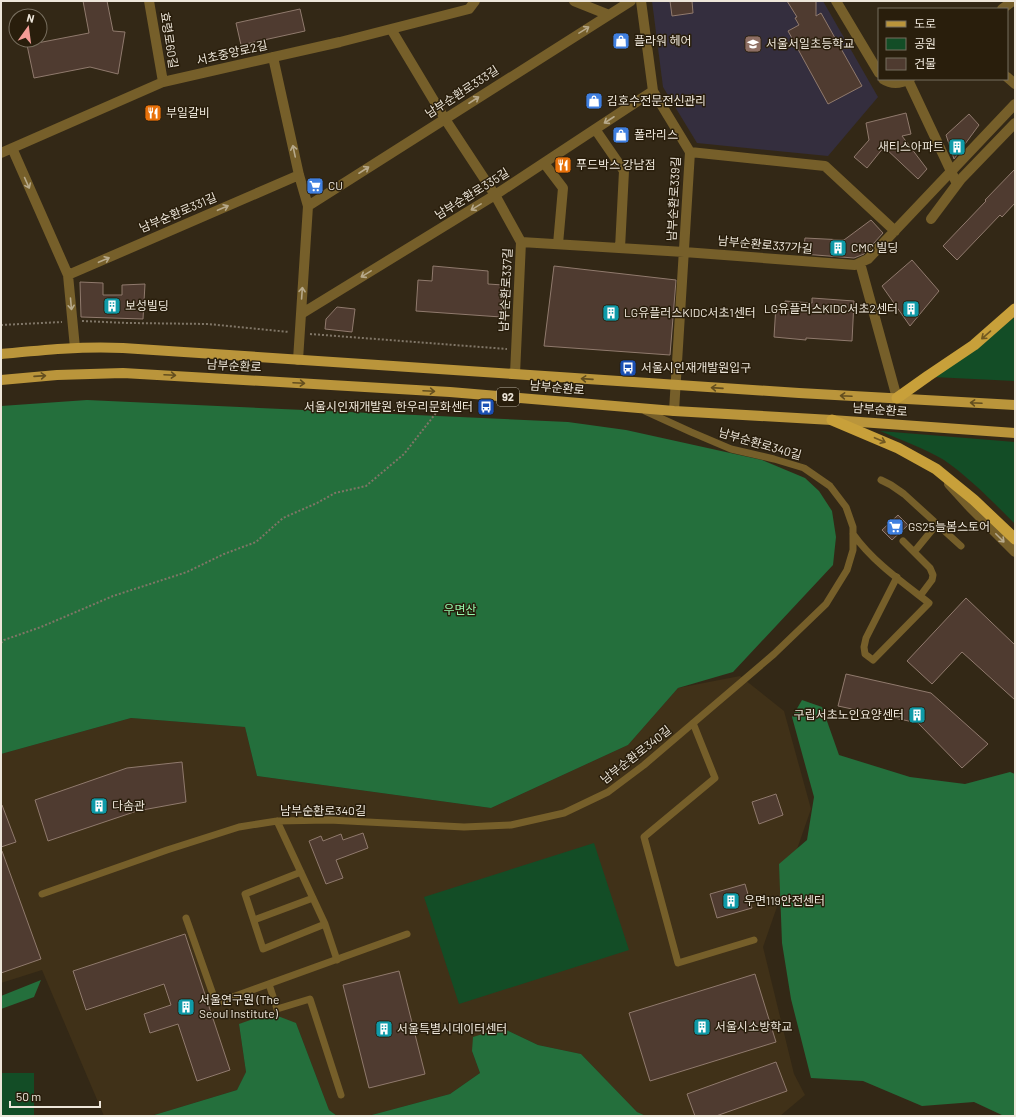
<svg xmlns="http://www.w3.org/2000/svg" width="1016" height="1117" font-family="Barlow,'Noto Sans KR',sans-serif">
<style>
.built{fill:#403118}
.education{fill:#342e3e}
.green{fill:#134d26}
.forest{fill:#246f3c}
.building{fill:#4f3b30;stroke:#907a6d}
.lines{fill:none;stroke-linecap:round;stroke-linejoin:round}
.path{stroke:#807667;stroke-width:2;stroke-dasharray:2 2;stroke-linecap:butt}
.service{stroke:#765f2a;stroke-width:7}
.minor{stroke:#765f2a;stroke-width:10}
.tertiary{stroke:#765f2a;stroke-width:10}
.primary{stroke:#ba953b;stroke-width:10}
.trunk{stroke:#c8a03a;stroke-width:11}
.oneway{stroke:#b7a98b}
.oneway2{stroke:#715821}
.oneway3{stroke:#634e1f}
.labels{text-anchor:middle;stroke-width:3;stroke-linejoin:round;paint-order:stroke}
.shield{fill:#291e0c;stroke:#b2aa9c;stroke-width:1}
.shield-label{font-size:11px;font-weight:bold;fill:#ede6da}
.street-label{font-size:12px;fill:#ede6da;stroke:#291e0c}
.poi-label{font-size:12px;fill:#ede6da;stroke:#291e0c;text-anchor:start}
.park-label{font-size:12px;fill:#93f6aa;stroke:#291e0c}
</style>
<rect width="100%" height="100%" fill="#332816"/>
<path class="built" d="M740,676L784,711L811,809L763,947L794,1074L805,1095L780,1116H646L637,1112L581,1054L538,1045L502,1028L472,1051L480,1073L450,1094L368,1116H337L329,1110L296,1023L239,1024L246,1072L237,1090L151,1116H104L42,970L1,983V754L131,718L245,727L257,776L491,808L628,745L678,688Z"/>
<path class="education" d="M652,1H823L878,97L828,156L697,143L663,87Z"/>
<path class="green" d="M1015,317V381L933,377L966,355Z
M880,431L1015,442V524C993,502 970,478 944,460C924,448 901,440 880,431Z
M594,843L629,950L459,1004L424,897Z
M1,1073H34V1116H1Z"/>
<path class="forest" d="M87,400L568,422L626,430L762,460L805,478L819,491L832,511L836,537L833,565L733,672L678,688L628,745L491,808L257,776L245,727L131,718L1,754V406Z
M802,700L822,707L839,755L910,777L965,784L1010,772L1015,774V1116H1004L974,1102L922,1106L863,1081L811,1078L791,999L782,943L779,864L807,840L814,797L792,717Z
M41,980L34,997L1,1009V996Z
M270,1013L296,1023L329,1110L337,1116H151L237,1090L246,1072L239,1024Z
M502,1028L538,1045L581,1054L637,1112L646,1116H368L450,1094L480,1073L472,1051L473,1037Z"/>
<path class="building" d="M83,1H107L113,31L125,32L118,74L90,67L34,78L27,45L89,33Z
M670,1H692L693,13L672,16Z
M787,1H816V16L821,13L862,86L828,104L788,31L799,25L795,18L797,17Z
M300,9L305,31L241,45L236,23Z
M906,113L911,134L902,136L927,169L918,179L884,147L867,168L854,157L869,140L866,123Z
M969,114L979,125L954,159L946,135Z
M1015,169V203L1002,217L1000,215L957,260L943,246L986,201L985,200Z
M871,220L883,233L864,254L854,258L803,254L805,238L844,240Z
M912,260L939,291L910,326L882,286Z
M433,266L488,271V284L503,285L501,317L416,311L418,280L432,281Z
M554,266L676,280L670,355L544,346Z
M80,282L103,283V295H122V285L145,284L143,319L81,317Z
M812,298L854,301L852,341L806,338V340L774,337L776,305L784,306L785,301L812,303Z
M337,307L355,309L352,332L325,329L326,319Z
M898,515L908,525L892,540L882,530Z
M966,598L1015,645V700L962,652L932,684L907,661Z
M846,674L931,693L988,744L962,768L918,723L838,706Z
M182,762L186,802L137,811L48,841L35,800L127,768Z
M776,794L783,815L759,824L752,802Z
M1,805H2L16,842L1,847Z
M363,833L368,848L336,860L343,878L326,884L309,841L321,836L323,841L341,834L343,840Z
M2,851L41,959L1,973V852Z
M745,884L752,908L717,918L710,894Z
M185,934L230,1070L197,1081L178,1024L150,1033L144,1014L171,1005L164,984L86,1010L73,971Z
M399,971L425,1074L369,1088L343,985Z
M755,974L776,1042L650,1081L629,1013Z
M776,1062L787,1091L716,1116H695L687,1094Z"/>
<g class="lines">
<path class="path" d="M82,321L128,323L208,324L289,332
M1,325L62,322
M310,334L507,349
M1,643L4,640L41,627L113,596L187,572L224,554L256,542L283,518L317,503L335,493L366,486L404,454L443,404"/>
<path class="service" d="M881,480L891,485L904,494L961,546
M853,534C873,562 902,582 929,603L873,660L865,654L864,647L866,638L897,577
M903,541L930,568L933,575L932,580L920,596
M914,552L937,524
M693,723L715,778L644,837L678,963L754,940
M277,821L325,924L337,960
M301,872L245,894L263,949L325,924
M42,894L167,850L239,827L277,821L329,820L464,827L511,825L564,813L608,792L644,765L774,654L826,604L847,570L853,550V527L846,507L830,486L804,468L774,459L731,449L691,432L645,411
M186,918L216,1003L407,934
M254,920L313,898
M269,984L277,1009L310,999L341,1095"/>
<path class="minor" d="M149,1L163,82
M574,1L609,15
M641,1L653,91L690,152L674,411
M836,1L879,73
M1002,9L1013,1
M391,29L445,119L495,195L521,242L515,374
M273,57L299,175L308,206L298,360
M1007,77L1015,84
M883,79C892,85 900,84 910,79
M908,80L957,184L931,219L961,179L1015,123
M595,129L624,171L620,248
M12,148L68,275L75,348
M690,152L825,166L895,231
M1,153L163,82L340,42L469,9L475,1
M544,163L563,188L558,244
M308,206L631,1
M521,242L684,252L855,265L868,259L1015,104
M860,263L897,398
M68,275L299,175
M301,314L495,195L653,91"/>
<path class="tertiary" d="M949,484L970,507L1015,552"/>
<path class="primary" d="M1,354C42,350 82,346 123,348L799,393L1015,405
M1,380L57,375L123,373L450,392L674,411L832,420L1015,433"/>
<path class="trunk" d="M897,398L928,376L974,345L1015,309
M832,420L898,448L936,469L974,500L1015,539"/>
</g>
<defs><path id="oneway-shaft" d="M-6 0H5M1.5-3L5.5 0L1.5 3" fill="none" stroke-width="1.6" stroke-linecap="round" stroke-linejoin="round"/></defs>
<g class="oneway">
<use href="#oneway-shaft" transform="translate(584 30) rotate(-32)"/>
<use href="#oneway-shaft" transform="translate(474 100) rotate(-33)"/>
<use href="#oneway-shaft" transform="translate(609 120) rotate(147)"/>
<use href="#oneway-shaft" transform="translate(294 151) rotate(-102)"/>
<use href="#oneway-shaft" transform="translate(364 170) rotate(-33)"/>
<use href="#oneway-shaft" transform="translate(27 183) rotate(66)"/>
<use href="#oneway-shaft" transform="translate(476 207) rotate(149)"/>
<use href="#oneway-shaft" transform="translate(223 208) rotate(-23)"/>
<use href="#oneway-shaft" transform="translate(104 260) rotate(-23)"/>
<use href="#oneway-shaft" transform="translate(366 274) rotate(149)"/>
<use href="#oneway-shaft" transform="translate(302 293) rotate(-86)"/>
<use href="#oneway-shaft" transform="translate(71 304) rotate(85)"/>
<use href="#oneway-shaft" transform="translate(1000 538) rotate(45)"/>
</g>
<g class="oneway2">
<use href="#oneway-shaft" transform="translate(986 335) rotate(139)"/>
<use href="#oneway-shaft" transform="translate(880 440) rotate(23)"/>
</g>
<g class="oneway3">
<use href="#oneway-shaft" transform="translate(170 375) rotate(3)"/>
<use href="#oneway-shaft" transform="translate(40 376) rotate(-4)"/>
<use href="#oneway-shaft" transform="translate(587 379) rotate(-176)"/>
<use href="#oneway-shaft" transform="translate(299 383) rotate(3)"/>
<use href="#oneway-shaft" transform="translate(717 388) rotate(-176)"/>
<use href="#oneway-shaft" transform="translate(429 391) rotate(3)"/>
<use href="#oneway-shaft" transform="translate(846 396) rotate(-177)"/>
<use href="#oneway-shaft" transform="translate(976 403) rotate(-177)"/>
</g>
<defs>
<g id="shop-square" transform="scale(0.9)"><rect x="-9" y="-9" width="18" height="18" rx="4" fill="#3f7fe0" stroke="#291e0c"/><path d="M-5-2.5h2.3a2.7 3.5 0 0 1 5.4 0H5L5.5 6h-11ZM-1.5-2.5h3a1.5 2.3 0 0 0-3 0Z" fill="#fff"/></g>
<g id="school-square" transform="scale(0.9)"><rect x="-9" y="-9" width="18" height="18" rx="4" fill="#8d6e63" stroke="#291e0c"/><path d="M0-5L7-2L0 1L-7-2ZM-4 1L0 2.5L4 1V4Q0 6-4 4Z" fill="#fff"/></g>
<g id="restaurant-square" transform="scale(0.9)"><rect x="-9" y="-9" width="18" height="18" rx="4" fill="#e8710a" stroke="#291e0c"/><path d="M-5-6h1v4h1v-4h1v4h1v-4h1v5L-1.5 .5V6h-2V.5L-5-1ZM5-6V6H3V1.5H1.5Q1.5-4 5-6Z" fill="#fff"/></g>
<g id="building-square" transform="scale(0.9)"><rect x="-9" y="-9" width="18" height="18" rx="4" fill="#0f9aa8" stroke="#291e0c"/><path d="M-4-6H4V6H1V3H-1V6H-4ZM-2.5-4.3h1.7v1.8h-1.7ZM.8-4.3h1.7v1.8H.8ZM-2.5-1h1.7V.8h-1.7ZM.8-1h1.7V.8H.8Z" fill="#fff"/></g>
<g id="supermarket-square" transform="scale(0.9)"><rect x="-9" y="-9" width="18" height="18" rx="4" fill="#3f7fe0" stroke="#291e0c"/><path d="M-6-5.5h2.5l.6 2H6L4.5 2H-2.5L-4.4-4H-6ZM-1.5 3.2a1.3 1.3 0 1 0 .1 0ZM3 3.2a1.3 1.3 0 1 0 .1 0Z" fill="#fff"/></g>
<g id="bus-square" transform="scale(0.9)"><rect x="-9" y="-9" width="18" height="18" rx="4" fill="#1a4fb4" stroke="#291e0c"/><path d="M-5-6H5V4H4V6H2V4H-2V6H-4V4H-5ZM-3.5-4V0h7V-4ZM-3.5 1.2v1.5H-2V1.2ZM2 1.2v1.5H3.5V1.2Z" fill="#fff"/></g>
</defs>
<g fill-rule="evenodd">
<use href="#shop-square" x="621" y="41"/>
<use href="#school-square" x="753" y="44"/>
<use href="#shop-square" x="594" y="101"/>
<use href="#restaurant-square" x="153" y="113"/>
<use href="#shop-square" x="621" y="135"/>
<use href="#building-square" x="957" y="147"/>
<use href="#restaurant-square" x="563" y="165"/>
<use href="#supermarket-square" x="315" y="186"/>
<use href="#building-square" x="838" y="248"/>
<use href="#building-square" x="112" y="306"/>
<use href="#building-square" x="911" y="309"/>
<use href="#building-square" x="611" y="313"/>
<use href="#bus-square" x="628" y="368"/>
<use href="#bus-square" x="486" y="407"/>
<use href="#supermarket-square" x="895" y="527"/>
<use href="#building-square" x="917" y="715"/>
<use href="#building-square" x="99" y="806"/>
<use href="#building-square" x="731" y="901"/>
<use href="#building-square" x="186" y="1007"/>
<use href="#building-square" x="702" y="1027"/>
<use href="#building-square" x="384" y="1029"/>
</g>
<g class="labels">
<rect class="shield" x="497" y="388" width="22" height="18" rx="3"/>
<g class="shield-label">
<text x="508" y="401">92</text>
</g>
<g class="street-label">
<text transform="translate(169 40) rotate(81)" y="4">효령로60길</text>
<text transform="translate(232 53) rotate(-13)" y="4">서초중앙로2길</text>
<text transform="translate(462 92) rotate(-33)" y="4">남부순환로333길</text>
<text transform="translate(472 194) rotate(-32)" y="4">남부순환로335길</text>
<text transform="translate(674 199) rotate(-87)" y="4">남부순환로339길</text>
<text transform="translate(178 213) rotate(-23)" y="4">남부순환로331길</text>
<text transform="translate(765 245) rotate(5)" y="4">남부순환로337가길</text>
<text transform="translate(506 290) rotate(-87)" y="4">남부순환로337길</text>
<text transform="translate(234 366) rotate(3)" y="4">남부순환로</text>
<text transform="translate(557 388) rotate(5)" y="4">남부순환로</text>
<text transform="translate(880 410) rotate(4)" y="4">남부순환로</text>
<text transform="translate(760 444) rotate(16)" y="4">남부순환로340길</text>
<text transform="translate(636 755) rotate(-38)" y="4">남부순환로340길</text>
<text x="323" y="815">남부순환로340길</text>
</g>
<g class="poi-label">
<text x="634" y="45">플라워 헤어</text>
<text x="766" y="48">서울서일초등학교</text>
<text x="607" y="105">김호수전문전신관리</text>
<text x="166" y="117">부일갈비</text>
<text x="634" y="139">폴라리스</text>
<text x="944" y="151" text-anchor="end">새티스아파트</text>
<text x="576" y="169">푸드박스 강남점</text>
<text x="328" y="190">CU</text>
<text x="851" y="252">CMC 빌딩</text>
<text x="125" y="310">보성빌딩</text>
<text x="898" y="313" text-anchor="end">LG유플러스KIDC서초2센터</text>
<text x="624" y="317">LG유플러스KIDC서초1센터</text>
<text x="641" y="372">서울시인재개발원입구</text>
<text x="473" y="411" text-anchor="end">서울시인재개발원.한우리문화센터</text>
<text x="908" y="531">GS25늘봄스토어</text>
<text x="904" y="719" text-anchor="end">구립서초노인요양센터</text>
<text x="112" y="810">다솜관</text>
<text x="744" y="905">우면119안전센터</text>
<text x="199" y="1004">서울연구원 (The<tspan x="199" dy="14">Seoul Institute)</tspan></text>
<text x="715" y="1031">서울시소방학교</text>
<text x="397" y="1033">서울특별시데이터센터</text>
</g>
<g class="park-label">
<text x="460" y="614">우면산</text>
</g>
</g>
<rect width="1016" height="1117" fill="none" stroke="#ede6da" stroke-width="4"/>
<rect x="878" y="8" width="130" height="72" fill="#291e0c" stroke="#776e5e"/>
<rect x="886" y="21" width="20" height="6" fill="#ba953b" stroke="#776e5e"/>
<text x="914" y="28" font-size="12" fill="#ede6da">도로</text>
<rect x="886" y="38" width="20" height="12" fill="#134d26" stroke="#776e5e"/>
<text x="914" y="48" font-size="12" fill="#ede6da">공원</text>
<rect x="886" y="58" width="20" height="12" fill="#4f3b30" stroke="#776e5e"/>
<text x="914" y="68" font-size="12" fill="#ede6da">건물</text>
<g transform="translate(28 28) rotate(14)"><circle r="19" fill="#291e0c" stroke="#776e5e"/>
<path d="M0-3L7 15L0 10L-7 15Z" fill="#f59c96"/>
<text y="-6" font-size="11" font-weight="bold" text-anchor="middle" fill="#ede6da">N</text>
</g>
<path d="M10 1101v6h90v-6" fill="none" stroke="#ede6da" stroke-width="2"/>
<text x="16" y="1101" font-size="12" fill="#ede6da" stroke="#291e0c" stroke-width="3" paint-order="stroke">50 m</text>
</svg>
